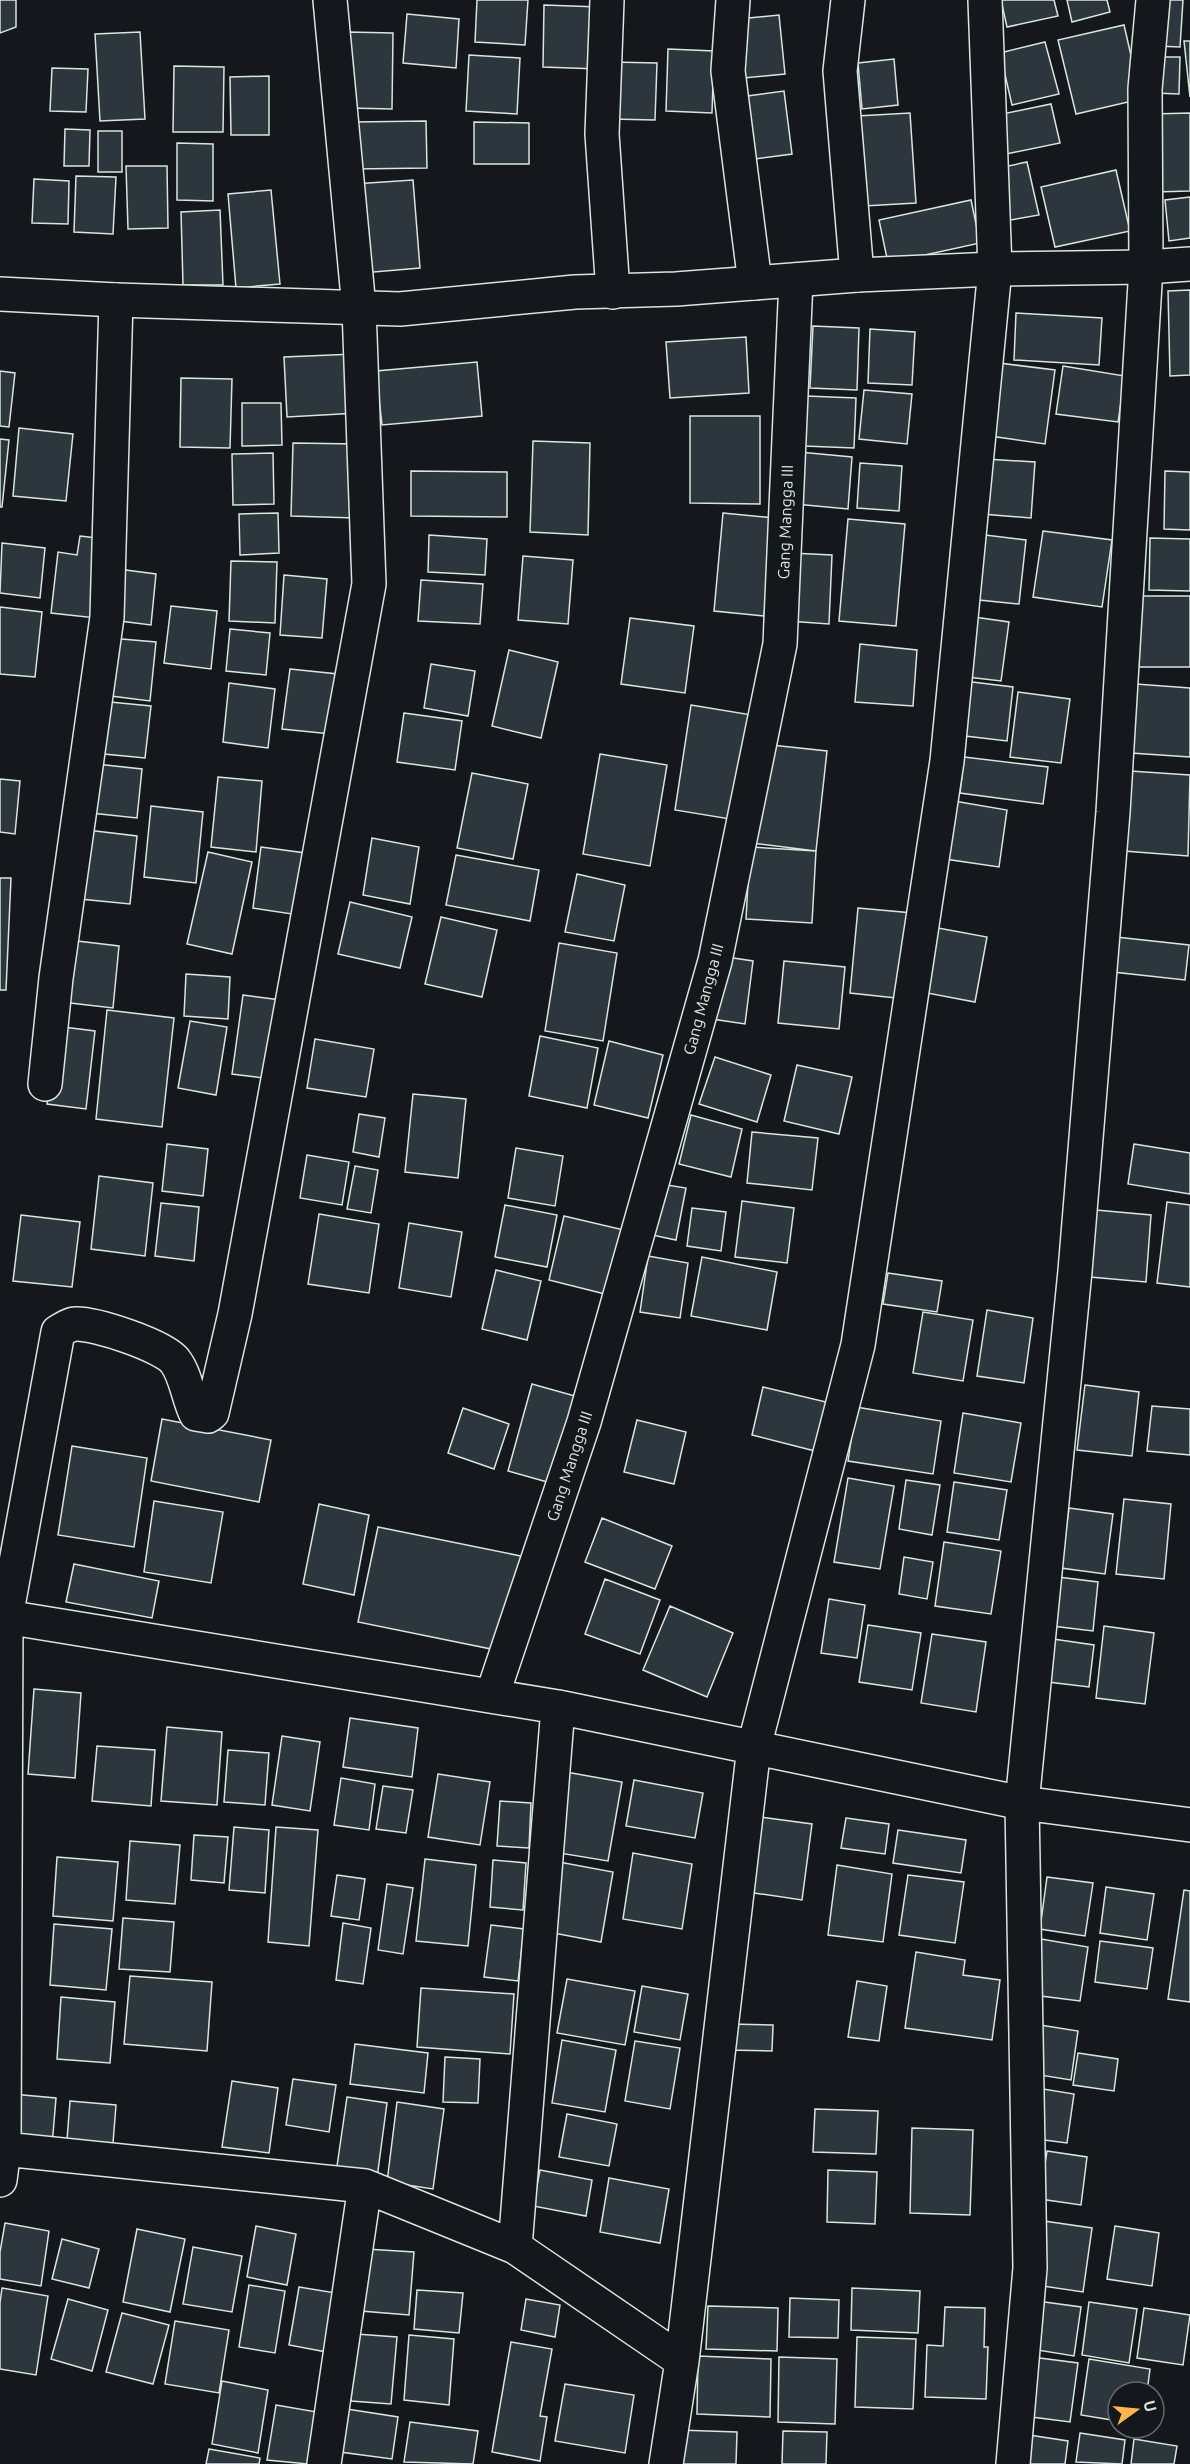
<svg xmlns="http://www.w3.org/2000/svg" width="1190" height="2464" font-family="Ubuntu,sans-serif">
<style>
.building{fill:#2c363c;stroke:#d8e6dc;stroke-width:1.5}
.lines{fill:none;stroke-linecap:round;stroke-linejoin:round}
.minor-casing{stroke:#d8e6dc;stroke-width:36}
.tertiary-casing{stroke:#d8e6dc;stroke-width:36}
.minor{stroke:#14181c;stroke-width:33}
.tertiary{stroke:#14181c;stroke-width:33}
.labels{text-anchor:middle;stroke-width:4.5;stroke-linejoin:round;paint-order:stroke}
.street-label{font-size:16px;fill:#d8e6dc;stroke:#14181c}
</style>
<rect width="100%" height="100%" fill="#14181c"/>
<path class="building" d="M0,0H16V27L0,33Z
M477,0H528L525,45L475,42Z
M1001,0H1054L1058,16L1007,27Z
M1067,0H1107L1110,12L1072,22Z
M1158,0H1183L1180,47L1156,46Z
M544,5L599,7L598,69L543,67Z
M407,14L459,19L456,68L403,63Z
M779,15L785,74L744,78L738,19Z
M1124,25L1141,99L1076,114L1058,40Z
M140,32L145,119L100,121L95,34Z
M348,32L393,33L392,109L348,108Z
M1184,41H1190V97Z
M1045,42L1059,94L1012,105L1000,53Z
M668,49L714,51L712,113L666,111Z
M469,55L520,58L517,114L466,111Z
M1154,57H1180L1179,94L1154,93Z
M894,59L898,105L862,109L858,63Z
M612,62L657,63L655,120L611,119Z
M174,66L224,67L223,132H173Z
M52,68L88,69L86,112L50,111Z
M269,76V135H231L230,77Z
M784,91L792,154L748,160L740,97Z
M1051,104L1060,143L1001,155L993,116Z
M910,113L916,203L864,206L857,116Z
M1190,113V191L1155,192L1152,114Z
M426,121L427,168L354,169V122Z
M474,122L529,123V164H474Z
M65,129L90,130L89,166H64Z
M98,131H122V172H98Z
M177,143L213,144V201L177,200Z
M1027,162L1039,215L1005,221L994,169Z
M126,166H167L168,228L128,229Z
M1116,170L1130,231L1055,247L1041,187Z
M76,176L116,177L113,234L74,232Z
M34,179L69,181L68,224L32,223Z
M413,180L420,268L362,273L354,184Z
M271,190L280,284L236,288L228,194Z
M1190,197V238L1169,241L1165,200Z
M971,200L980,243L888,263L879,220Z
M220,210L223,285H183L181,212Z
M1190,290V375L1170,376L1168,291Z
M1016,313L1102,318L1099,365L1014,360Z
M813,326L859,328L857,390L810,388Z
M870,329L915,332L912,385L868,383Z
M746,337L749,393L670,398L666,342Z
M354,354L358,413L287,417L284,357Z
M477,362L482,416L382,425L376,371Z
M999,363L1055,370L1045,444L990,436Z
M1063,366L1125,376L1118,422L1056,414Z
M0,371L15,373L9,427L0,426Z
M181,378L232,379L230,448L180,447Z
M864,390L912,394L907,444L859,439Z
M806,396L856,398L854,448L804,446Z
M242,403H281L282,445L242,446Z
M690,416H760V504L690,503Z
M19,428L73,434L66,501L13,496Z
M0,439L9,440L2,507H0Z
M533,441L590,443L588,535L530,532Z
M293,443L357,444L355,518L291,516Z
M799,452L852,457L848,509L795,504Z
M273,453L274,504L233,505L232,454Z
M985,459L1035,462L1031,518L982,514Z
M860,463L902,466L899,511L857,508Z
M411,471L507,472V517L411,516Z
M1165,471L1190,472V530L1164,529Z
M278,513L279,553L240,555L239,514Z
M723,513L774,518L764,616L714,611Z
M848,519L905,524L896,626L839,621Z
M1043,531L1112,540L1102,607L1033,597Z
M977,534L1026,540L1019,604L969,599Z
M429,535L487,539L485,575L428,572Z
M80,536L105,539L96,618L51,613L58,552L77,555Z
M1150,538L1190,539V591L1149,590Z
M2,543L45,548L40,598L0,593Z
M791,553L832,555L829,624L788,621Z
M523,556L573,560L568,624L518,620Z
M231,561L277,562L275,623L229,621Z
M118,569L156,574L151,625L112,620Z
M284,575L327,579L322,638L280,635Z
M421,580L483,584L480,624L418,621Z
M1138,596H1190V667H1139Z
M171,606L217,611L211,669L164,663Z
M0,607L42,612L35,677L0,674Z
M967,616L1009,622L1001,681L959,676Z
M630,618L694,626L685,693L621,684Z
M230,629L270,633L266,675L226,671Z
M110,638L156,642L150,701L103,695Z
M860,644L917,650L913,706L855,702Z
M509,650L558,662L541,738L492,726Z
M431,664L475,671L468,716L424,708Z
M290,669L338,674L331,734L282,729Z
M964,681L1013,687L1007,741L957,735Z
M229,683L275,689L268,748L223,742Z
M1136,684L1190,688V757L1131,753Z
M1018,692L1070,699L1061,763L1010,757Z
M110,702L151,706L145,758L104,754Z
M691,705L752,715L736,820L675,810Z
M404,713L462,721L455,770L397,762Z
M761,744L827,751L816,851L751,843Z
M600,754L667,765L650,866L583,854Z
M964,757L1048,767L1043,804L960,793Z
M96,764L142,769L137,818L91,813Z
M1130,771L1190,775L1188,856L1124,851Z
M472,773L528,784L513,859L457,848Z
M218,777L262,781L256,852L211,847Z
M0,779L20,781L15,834L0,832Z
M954,801L1007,810L999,867L945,859Z
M151,806L203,812L196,883L144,877Z
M87,830L137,836L130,904L80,899Z
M372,838L419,847L410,904L363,895Z
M261,847L313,854L305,916L253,908Z
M750,847L816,851L812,923L746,919Z
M208,852L252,862L232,954L187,944Z
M456,855L539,870L530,921L446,905Z
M577,874L625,885L614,941L565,932Z
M0,878H11L6,990H0Z
M350,902L412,917L400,968L338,954Z
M858,908L913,913L905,999L850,993Z
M441,917L497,930L482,997L425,984Z
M938,928L987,937L975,1002L927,993Z
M1116,937L1189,945L1185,980L1113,972Z
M69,940L119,946L113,1008L62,1002Z
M559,943L617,953L603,1041L545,1031Z
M720,956L753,961L745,1024L712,1019Z
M784,961L845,967L839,1029L778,1023Z
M186,974L230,977L228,1019L184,1016Z
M243,995L296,1002L286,1081L232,1074Z
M107,1010L174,1018L162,1127L96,1119Z
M190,1021L227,1027L216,1095L178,1088Z
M55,1026L95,1031L86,1109L47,1104Z
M540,1036L598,1048L587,1108L529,1096Z
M315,1039L374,1049L366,1097L307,1088Z
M609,1041L663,1055L648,1118L594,1105Z
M715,1057L771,1075L757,1122L699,1104Z
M797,1065L852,1077L839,1134L784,1121Z
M413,1094L466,1099L458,1178L405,1172Z
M359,1114L385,1118L379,1157L353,1152Z
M691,1115L742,1129L731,1177L679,1164Z
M752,1132L818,1138L812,1190L747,1183Z
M167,1144L208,1149L203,1196L162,1191Z
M1134,1144L1190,1153V1194L1128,1184Z
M516,1148L563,1156L555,1206L508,1198Z
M307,1155L349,1162L342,1205L300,1198Z
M355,1166L378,1170L371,1213L347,1209Z
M99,1176L153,1183L145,1256L91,1249Z
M661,1184L686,1188L676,1240L652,1235Z
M742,1201L794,1208L787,1263L735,1257Z
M1167,1202L1190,1205V1287L1157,1283Z
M161,1203L199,1207L194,1261L155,1256Z
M505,1205L557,1215L547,1267L495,1257Z
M692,1208L726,1212L721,1251L687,1246Z
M1096,1210L1151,1215L1146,1282L1090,1277Z
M319,1214L379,1224L369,1293L308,1284Z
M21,1215L80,1222L72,1287L13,1281Z
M564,1216L624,1230L609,1295L549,1280Z
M409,1223L462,1232L451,1297L399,1288Z
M648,1256L688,1263L680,1318L640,1312Z
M702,1257L777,1272L767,1330L691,1316Z
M496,1270L541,1281L527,1340L482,1329Z
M888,1273L942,1281L937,1312L883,1304Z
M987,1310L1033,1318L1024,1383L977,1376Z
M923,1312L973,1320L963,1381L913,1373Z
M532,1384L582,1398L558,1485L508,1471Z
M1085,1385L1139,1392L1132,1456L1077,1450Z
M763,1387L826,1402L815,1451L752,1435Z
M1152,1406L1190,1409V1455L1147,1451Z
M856,1407L941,1421L933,1474L848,1461Z
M463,1408L509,1424L494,1469L448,1453Z
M963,1413L1021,1423L1011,1482L954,1473Z
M162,1419L271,1440L259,1502L151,1481Z
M637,1420L686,1432L674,1484L624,1472Z
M72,1446L147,1458L134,1547L58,1535Z
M848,1478L894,1486L880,1569L834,1562Z
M906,1480L940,1485L932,1535L899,1529Z
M954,1482L1007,1490L999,1540L947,1532Z
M1124,1499L1171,1504L1164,1579L1116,1574Z
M154,1501L223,1512L211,1583L144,1572Z
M319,1504L369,1515L354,1595L303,1584Z
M1069,1508L1113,1514L1105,1574L1061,1568Z
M602,1518L672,1546L655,1589L585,1562Z
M378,1527L521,1556L501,1651L358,1622Z
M944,1542L1001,1551L991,1614L935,1606Z
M904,1557L933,1562L927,1599L899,1594Z
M74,1564L159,1581L152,1618L66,1602Z
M1058,1577L1098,1582L1093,1631L1052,1626Z
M605,1579L660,1600L640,1654L585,1634Z
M829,1599L865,1605L857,1658L821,1653Z
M670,1606L733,1633L707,1697L643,1670Z
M868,1625L921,1633L912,1690L859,1682Z
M1104,1626L1154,1633L1145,1704L1096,1698Z
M932,1634L986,1642L976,1712L921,1703Z
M1053,1639L1094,1645L1089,1687L1048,1682Z
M34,1689L81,1693L75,1778L28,1774Z
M350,1718L418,1728L412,1777L343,1767Z
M167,1727L222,1732L217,1805L161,1801Z
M282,1736L320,1742L310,1811L272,1805Z
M97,1746L155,1750L151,1806L92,1801Z
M228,1750L269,1753L265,1805L224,1802Z
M566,1772L622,1782L608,1861L553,1852Z
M438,1774L490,1782L480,1845L428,1837Z
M341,1778L375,1784L369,1830L334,1825Z
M634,1780L703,1793L695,1838L626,1826Z
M383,1786L413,1790L406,1833L376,1829Z
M500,1801L531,1803L529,1848L497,1846Z
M752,1816L812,1824L802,1900L741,1891Z
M846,1818L889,1824L885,1854L841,1848Z
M234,1827L269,1830L265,1893L229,1890Z
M276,1827L318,1830L309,1946L268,1942Z
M898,1830L966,1840L961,1873L893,1863Z
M194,1835L228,1837L224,1883L191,1880Z
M130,1841L180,1845L175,1904L126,1900Z
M633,1853L692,1864L682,1929L623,1919Z
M57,1857L118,1862L113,1921L53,1916Z
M425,1859L476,1865L468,1946L416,1941Z
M493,1860L526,1863L523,1910L490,1907Z
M559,1862L613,1872L601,1942L548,1932Z
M837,1865L892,1874L883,1942L828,1935Z
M337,1875L365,1879L359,1920L331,1916Z
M908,1875L964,1882L955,1943L899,1935Z
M1047,1877L1093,1883L1085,1936L1040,1929Z
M387,1884L413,1888L403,1954L378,1950Z
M1106,1887L1154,1894L1147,1940L1100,1933Z
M1184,1890L1190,1891V2002L1168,1999Z
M123,1918L174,1922L170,1972L119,1969Z
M343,1923L371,1928L363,1984L336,1980Z
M54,1924L112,1929L106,1990L50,1985Z
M491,1925L524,1929L518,1981L484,1977Z
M1041,1939L1088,1947L1080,2001L1033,1995Z
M1100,1941L1153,1948L1147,1989L1095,1982Z
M916,1952L965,1960L963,1975L1000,1980L992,2040L905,2028Z
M130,1976L212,1982L207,2051L124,2044Z
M567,1979L635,1991L625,2045L557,2033Z
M857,1981L887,1986L879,2041L848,2037Z
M642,1986L688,1994L680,2040L634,2032Z
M421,1988L514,1994L510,2054L417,2047Z
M61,1997L115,2002L110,2063L57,2059Z
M729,2024L773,2025L772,2051L727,2050Z
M1034,2024L1078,2031L1071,2080L1027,2073Z
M562,2040L616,2050L605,2112L552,2103Z
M635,2041L680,2048L670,2109L625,2101Z
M355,2044L428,2053L424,2093L350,2084Z
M1078,2053L1118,2059L1114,2091L1073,2085Z
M445,2057L480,2059L478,2103L443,2102Z
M293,2079L336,2085L329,2132L286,2125Z
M232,2081L278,2088L269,2153L222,2147Z
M1037,2088L1074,2094L1067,2143L1029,2138Z
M12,2094L56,2098L52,2146L9,2142Z
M347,2097L387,2103L377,2178L336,2173Z
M70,2101L116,2105L112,2156L66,2153Z
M397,2102L444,2109L433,2189L387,2182Z
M815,2109L878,2111L876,2154L813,2152Z
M567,2114L617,2124L609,2166L559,2157Z
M912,2128L973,2130L970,2215L910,2213Z
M1047,2151L1087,2157L1081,2205L1040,2199Z
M540,2170L592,2180L586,2216L533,2206Z
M828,2170L877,2172L875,2224L827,2222Z
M609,2178L669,2189L660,2243L600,2232Z
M1044,2221L1092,2228L1083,2292L1036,2285Z
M5,2223L49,2231L41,2286L0,2279V2252Z
M256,2226L296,2234L287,2285L247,2277Z
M1115,2226L1159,2233L1152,2286L1107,2279Z
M137,2229L185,2239L170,2312L123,2302Z
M62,2239L99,2249L89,2288L52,2279Z
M193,2247L242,2256L232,2312L183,2304Z
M366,2249L414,2252L409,2315L361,2311Z
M249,2285L285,2291L275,2353L239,2347Z
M299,2287L342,2294L332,2353L289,2345Z
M2,2288L48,2296L36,2375L0,2369V2303Z
M852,2288L920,2291L918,2333L851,2330Z
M417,2290L463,2293L459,2333L414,2329Z
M790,2298L839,2300L838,2338L789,2337Z
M68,2299L108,2310L92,2371L51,2359Z
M526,2299L560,2305L555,2337L521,2330Z
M1037,2301L1081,2307L1074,2356L1031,2349Z
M1089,2302L1137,2309L1129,2363L1082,2355Z
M708,2306L778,2308L777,2351L706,2349Z
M945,2307L985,2308L984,2347H988L986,2399L925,2397L927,2345L943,2346Z
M1144,2308L1190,2315L1183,2365L1137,2358Z
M122,2313L169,2325L153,2384L106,2372Z
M175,2321L229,2330L219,2393L165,2384Z
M356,2334L397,2337L391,2404L351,2401Z
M409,2335L454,2339L449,2405L404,2400Z
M857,2337L916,2339L913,2409L855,2407Z
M511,2342L552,2349L540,2416L547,2417L540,2461L492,2452Z
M698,2356L771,2359L770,2417L697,2414Z
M779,2357L837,2359L835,2424L778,2422Z
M1032,2357L1078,2363L1070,2422L1024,2416Z
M1089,2359L1150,2369L1147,2392H1118V2421L1081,2415Z
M222,2381L268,2390L258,2453L212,2444Z
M565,2384L634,2395L625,2453L555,2441Z
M276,2405L317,2412L308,2464L267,2460Z
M347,2409L398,2417L392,2459L340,2452Z
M410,2422L478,2431L473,2464L404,2462Z
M678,2430L737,2432L736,2464H677Z
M783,2431L827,2432L826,2464H782Z
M1080,2433L1125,2440L1122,2464L1076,2462Z
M1029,2435L1068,2441L1065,2464H1025Z
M1134,2439L1177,2446L1174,2464H1131Z
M209,2449L260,2458L259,2464H206Z"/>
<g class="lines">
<g class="minor-casing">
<path id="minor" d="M607,0L602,134L613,292
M733,0L728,71L755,283
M848,0L840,71L857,275
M45,1084L56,978L107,617L116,300
M0,1616L558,1707L1022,1803L1190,1825
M492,1696L584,1422L715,961L780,644L796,280
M4,2149L365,2186L515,2247L682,2361
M0,2180L4,2149L6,1617L58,1332C63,1329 70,1324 75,1324C95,1323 164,1346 175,1361C186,1375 188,1398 196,1414L208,1416L212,1413L235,1314L369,584L359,308L330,0
M515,2247L558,1707
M324,2464L365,2186
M666,2464L682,2361L754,1747L858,1345L947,761L995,269L985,0
M1013,2464L1030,2268L1022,1803L1075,1271L1113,812L1146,267L1145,89L1153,0"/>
</g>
<g class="tertiary-casing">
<path id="tertiary" d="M0,294L116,300L400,309L575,292L676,289L857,275L995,269L1146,267L1190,264"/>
</g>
<use href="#minor" class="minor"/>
<use href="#tertiary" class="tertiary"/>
</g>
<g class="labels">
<g class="street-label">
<text transform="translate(785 522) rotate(-88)" y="6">Gang Mangga III</text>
<text transform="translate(703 999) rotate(-75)" y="6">Gang Mangga III</text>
<text transform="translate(569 1466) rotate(-72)" y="6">Gang Mangga III</text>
</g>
</g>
<g transform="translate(1136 2410) rotate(75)"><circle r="28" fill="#14181c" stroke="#626a69" stroke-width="1.5"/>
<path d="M0-4.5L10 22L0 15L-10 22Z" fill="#ffb74d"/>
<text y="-9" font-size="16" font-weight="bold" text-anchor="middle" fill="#d8e6dc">U</text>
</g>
</svg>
